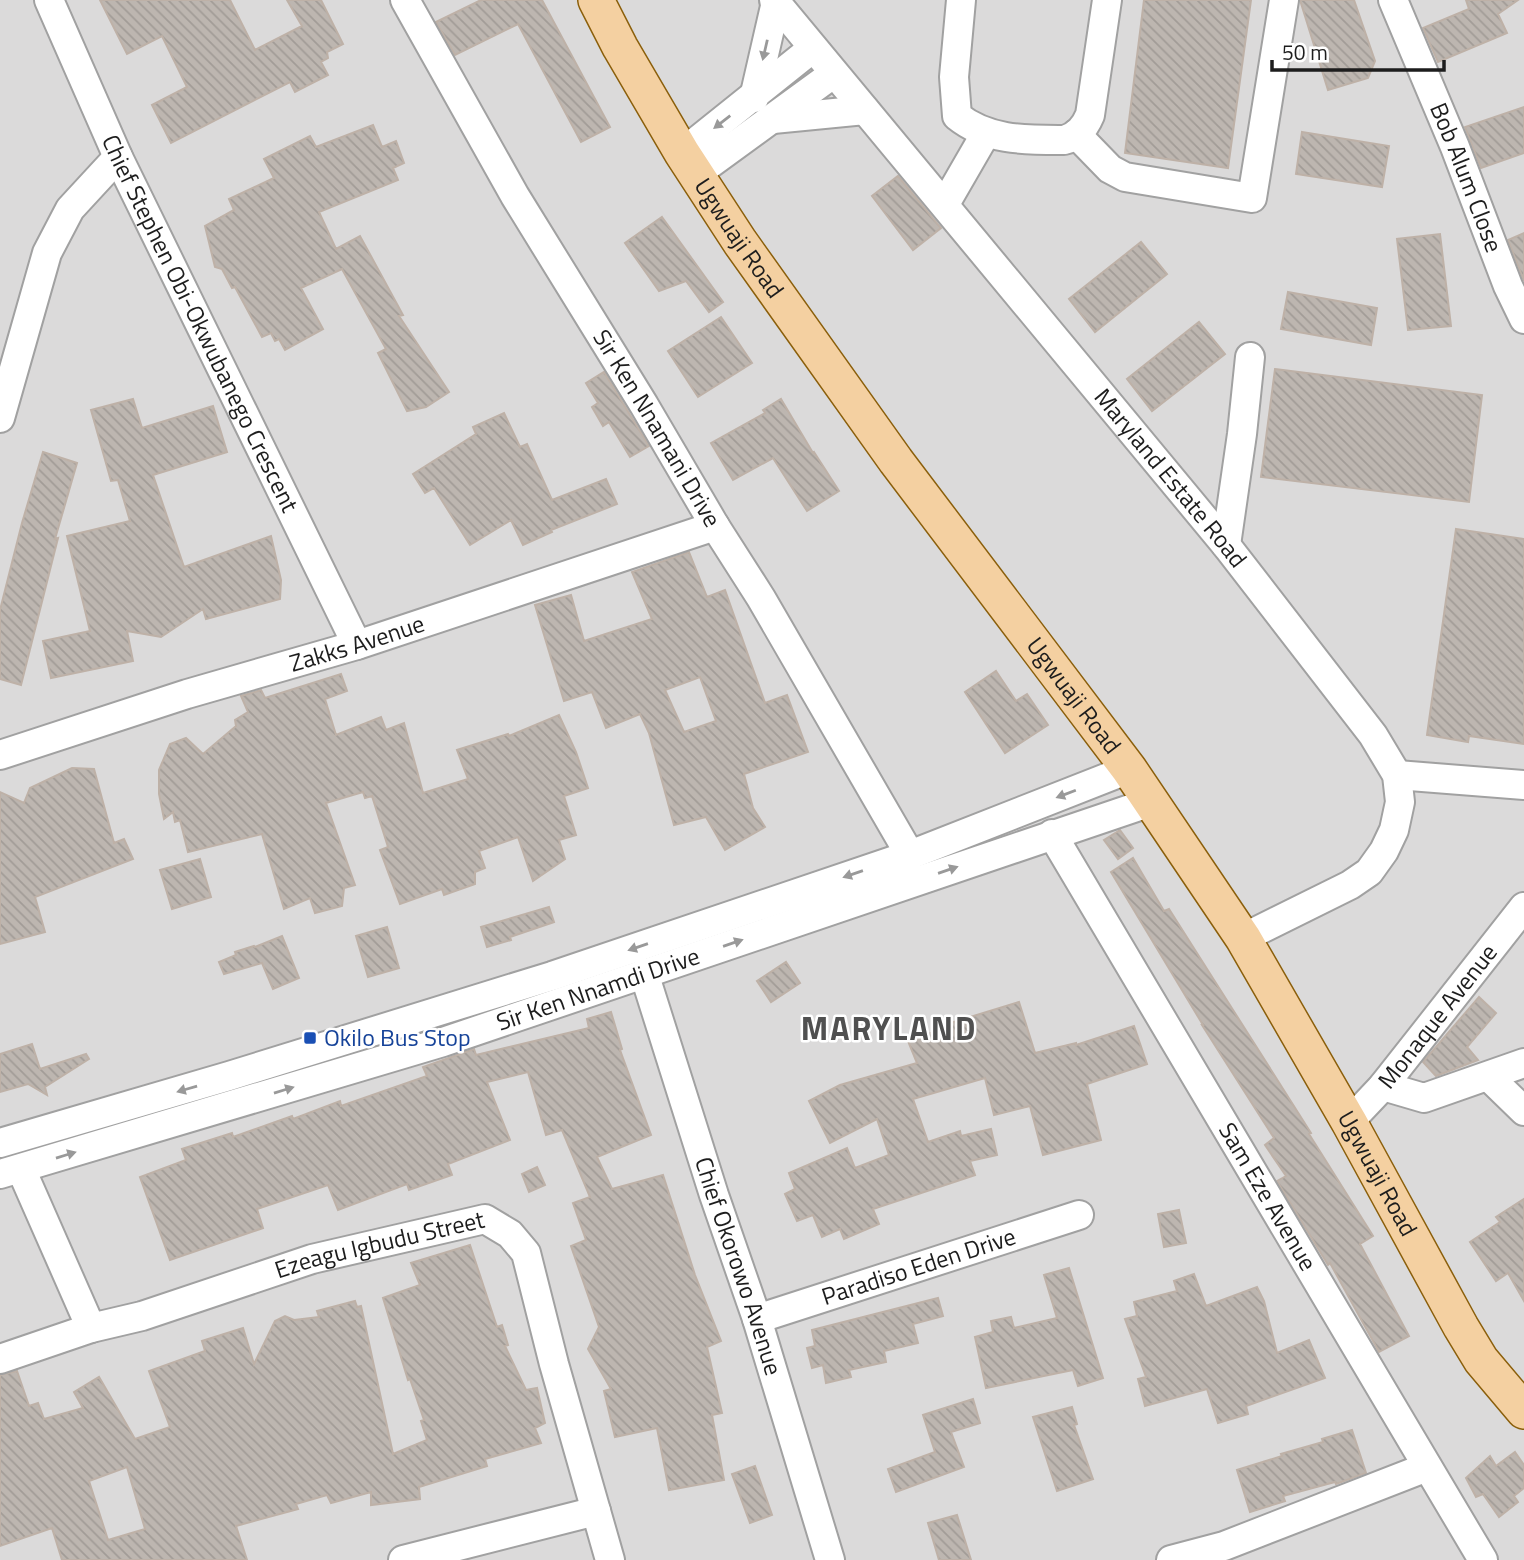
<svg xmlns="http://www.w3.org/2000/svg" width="1524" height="1560" font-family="'Titillium Web',sans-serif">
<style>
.residential{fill:#dbdada}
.building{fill:url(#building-back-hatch);stroke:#beb1a7;stroke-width:2;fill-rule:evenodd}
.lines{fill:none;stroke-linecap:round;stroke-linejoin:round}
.minor-casing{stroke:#a1a1a1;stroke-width:32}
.major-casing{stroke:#8b5f0b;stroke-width:38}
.minor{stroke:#fff;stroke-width:28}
.major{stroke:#f4d0a1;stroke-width:35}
.oneway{fill:#999}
.transit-dot{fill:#1a4fb4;stroke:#fff;stroke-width:2.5}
.labels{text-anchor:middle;stroke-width:5;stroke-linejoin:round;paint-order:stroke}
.street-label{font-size:24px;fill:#1d1d1d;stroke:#fff}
.transit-label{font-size:24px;fill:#164399;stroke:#fff;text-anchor:start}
.district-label{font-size:32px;font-weight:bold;letter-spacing:2px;fill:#505050;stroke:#fff}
</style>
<defs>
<pattern id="building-back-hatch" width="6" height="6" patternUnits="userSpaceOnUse" patternTransform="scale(1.75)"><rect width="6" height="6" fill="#bdb6b0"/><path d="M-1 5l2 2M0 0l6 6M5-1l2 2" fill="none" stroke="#a29c97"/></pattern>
</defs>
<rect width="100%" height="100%" fill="#edeae3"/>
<path class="residential" d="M0,0H1524V1560H0Z"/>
<path class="building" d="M100,0H230L255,50L302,26L287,0H321L343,44L327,52L328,58L321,62L328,75L295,92L290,82L171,143L152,105L187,87L162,36L127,54Z
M481,0H542L610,127L581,142L518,24L455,55L436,22Z
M1144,0H1251L1228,168L1125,153Z
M1300,0H1354L1375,61L1368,78L1328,90Z
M1466,0H1518L1498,14L1507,33L1438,62L1423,28L1469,9Z
M1524,107V153L1481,168L1465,127Z
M373,125L382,147L396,141L404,163L393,168L398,180L319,212L336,249L360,236L403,315L399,316L449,392L426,407L407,411L378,353L386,349L342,269L301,288L323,329L285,350L279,339L275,341L271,333L262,337L235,287L232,288L222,269L215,267L205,226L234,210L229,199L274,178L264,159L310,136L316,147Z
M1302,132L1389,146L1382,187L1296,174Z
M898,176L941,228L913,250L872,196Z
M662,217L723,302L709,312L686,281L659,291L625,243Z
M1524,233V281L1508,240Z
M1440,234L1451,326L1408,330L1397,239Z
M1141,242L1167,274L1095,332L1069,299Z
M1288,292L1377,308L1371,345L1281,329Z
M721,317L752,363L698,397L668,351Z
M1199,322L1225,354L1152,411L1127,379Z
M1275,369L1482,395L1469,502L1261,477Z
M604,372L649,446L630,457L609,422L603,426L592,407L598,403L586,383Z
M133,399L142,428L213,406L227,452L153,475L184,567L271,536L281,580L280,599L206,619L203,609L161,637L127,631L133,661L51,678L43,641L90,631L67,536L130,521L118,480L111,481L91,410Z
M781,399L813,453L814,452L839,491L807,511L773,458L733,480L711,443L765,413L763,410Z
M504,413L520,447L527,444L552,500L606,479L617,504L551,530L552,532L523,545L511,520L470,545L434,488L425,493L413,474L476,434L473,427Z
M43,452L77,463L55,539L58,538L21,685L0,679V610L22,523Z
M1456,529L1524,539V744L1469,736L1468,742L1427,735Z
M689,552L707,597L725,590L765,703L787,695L808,752L744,774L753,808L765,827L725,850L706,817L674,825L649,733L640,714L606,728L592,692L564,701L535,605L571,595L584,641L652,619L632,572ZM700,677L716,721L684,732L665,690Z
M996,671L1016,701L1027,694L1048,725L1005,753L965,692Z
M341,674L347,691L325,699L336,735L381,717L386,730L404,723L423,793L468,779L457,750L508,734L509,736L559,715L576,752L588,788L564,796L576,835L559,840L565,859L533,881L518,837L479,851L485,868L475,872V884L444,895L442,889L400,904L380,850L388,847L372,796L365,798L363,792L326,803L355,885L344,888L342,906L315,913L310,898L284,909L262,834L188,852L180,820L175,822L173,812L164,819L159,794V770L170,744L186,738L203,754L236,726L235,720L248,712L241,696L261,690L265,698Z
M72,768L94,769L114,843L124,839L133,859L35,897L45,932L0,944V792L24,803L30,788Z
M1120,830L1133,848L1118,859L1104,840Z
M1133,858L1164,911L1169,909L1311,1133L1309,1134L1373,1236L1360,1244L1409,1336L1379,1352L1330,1263L1328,1265L1277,1181L1286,1176L1265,1145L1274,1138L1202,1025H1203L1111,872Z
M200,859L211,897L172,909L160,870Z
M549,907L554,922L510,937L511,940L487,947L481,927Z
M387,927L399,968L368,977L356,936Z
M282,936L299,978L273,989L262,963L224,974L219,962L236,955L235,952L254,946L255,947Z
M786,962L800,983L771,1002L757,981Z
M1479,997L1496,1013L1467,1047L1478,1060L1436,1076L1423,1062Z
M1019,1002L1035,1053L1076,1043V1045L1134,1026L1147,1064L1087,1084L1101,1140L1043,1155L1030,1106L994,1115L985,1078L913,1099L928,1142L960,1131L961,1136L991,1129L997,1155L970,1161L975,1175L873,1209L879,1224L844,1239L840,1229L822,1237L813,1215L797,1221L785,1194L795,1189L789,1173L847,1148L855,1168L889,1155L877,1119L830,1143L809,1101L840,1085L917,1063L908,1041L945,1028L944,1025Z
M611,1012L622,1049L620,1050L651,1135L597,1157L612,1189L663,1175L695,1275L721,1341L707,1347L722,1413L712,1415L724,1480L669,1490L657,1428L615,1437L604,1391L611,1389L588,1349L599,1327L571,1246L586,1240L573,1203L590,1197L562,1130L546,1135L528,1072L487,1082L510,1140L448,1164L452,1175L409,1190L407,1184L338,1210L328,1185L257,1209L263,1228L170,1260L140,1177L186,1160L182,1149L232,1133L233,1137L292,1116L293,1119L340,1101L341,1106L427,1076L423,1067L474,1049L476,1055L589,1028L587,1019Z
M32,1044L40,1069L86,1054L89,1059L45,1087L47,1095L28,1084L0,1092V1054Z
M537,1167L545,1185L529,1192L522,1174Z
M1524,1199V1301L1508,1273L1496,1281L1470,1242L1500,1222L1496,1217Z
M1179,1210L1186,1243L1164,1247L1158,1214Z
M470,1245L497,1327L502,1325L508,1345L505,1346L526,1390L537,1388L545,1423L535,1428L541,1443L485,1459L487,1466L419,1487L420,1499L371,1505V1492L331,1503L327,1495L296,1504L298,1509L236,1526L247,1560H62L52,1528L0,1546V1375L17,1371L29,1406L38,1403L44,1419L83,1408L74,1392L99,1377L135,1439L170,1427L149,1371L205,1351L202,1341L243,1328L254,1364L275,1321L285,1316L294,1320L319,1317L317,1311L355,1301L357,1307L361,1306L393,1454L427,1440L421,1421L424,1420L410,1379L408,1380L383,1298L420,1285L411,1263ZM127,1467L145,1529L108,1540L89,1481Z
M1069,1268L1103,1378L1078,1386L1073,1370L986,1388L975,1337L993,1332L991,1321L1011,1317L1014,1328L1057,1318L1044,1275Z
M1194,1274L1206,1306L1257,1287L1264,1301L1277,1353L1309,1340L1325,1378L1246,1406L1248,1414L1218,1423L1207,1389L1145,1406L1138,1379L1146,1377L1125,1319L1137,1316L1134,1302L1177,1291L1174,1281Z
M938,1298L943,1316L913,1324L918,1343L884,1351L886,1362L849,1370L851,1377L826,1383L823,1365L812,1368L807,1348L815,1346L812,1330Z
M973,1399L980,1423L951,1432L964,1467L896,1492L888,1469L935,1452L923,1415Z
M1072,1407L1077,1424L1074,1425L1093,1479L1057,1491L1033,1417Z
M1352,1430L1366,1473L1336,1484L1335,1482L1283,1496L1285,1501L1250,1512L1237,1470L1282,1456L1281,1454L1323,1442L1322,1439Z
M1515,1452L1524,1465V1488L1514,1496L1518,1502L1499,1517L1483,1494L1476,1497L1466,1478L1490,1456L1496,1466Z
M755,1466L772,1515L750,1523L732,1474Z
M957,1515L971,1560H939L928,1523Z"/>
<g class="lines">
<g class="minor-casing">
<g id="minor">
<path id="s1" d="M49,0L118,157L357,645"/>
<path id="s2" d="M405,0L515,196L644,405L715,526L761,598L910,855"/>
<path id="s3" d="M774,0L1226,545L1373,735L1397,775L1400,802L1394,830L1384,851L1369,872L1350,885L1243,938"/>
<path d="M961,0L954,77L957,116C988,141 1026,140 1064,140C1077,137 1085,127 1090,115L1107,0"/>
<path id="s4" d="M1393,0L1455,147L1508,286L1524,319"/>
<path d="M754,98L776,2"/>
<path d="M773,119L865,110"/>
<path d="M1076,134L1110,169L1125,177L1252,198L1284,0"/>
<path d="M682,153L813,48"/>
<path d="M696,174L833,74"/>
<path d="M945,204L986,133"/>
<path d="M0,418L47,253L70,209L118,157"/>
<path d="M1226,545L1242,434L1250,357"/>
<path id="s5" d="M0,755L187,694L357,645L715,526"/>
<path d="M1397,775L1524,785"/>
<path id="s6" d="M1052,834L1483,1560"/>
<path id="s7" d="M644,973L714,1195L757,1319L830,1560"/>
<path d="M1489,1077L1524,1111"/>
<path d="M1383,1086L1424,1098L1524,1063"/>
<path id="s8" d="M1349,1122L1383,1086L1524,907"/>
<path d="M0,1143L229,1076L552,976L910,855L1129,769"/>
<path d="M21,1169L91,1328"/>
<path id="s9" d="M0,1174L443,1042L1151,802"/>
<path id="s10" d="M757,1319L1079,1215"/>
<path id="s11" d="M0,1359L91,1328L142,1316L312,1259L485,1219L510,1234L526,1253L554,1364L610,1560"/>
<path d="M403,1560L596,1511"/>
<path d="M1171,1560L1224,1546L1427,1467"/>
</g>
</g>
<g class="major-casing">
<g id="major">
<path id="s12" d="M596,0L620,47L682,153L740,242L896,461L1129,769L1243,938L1349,1122L1461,1327L1481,1360L1524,1411"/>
</g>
</g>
<use href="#minor" class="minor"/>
<use href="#major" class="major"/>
</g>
<defs><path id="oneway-solid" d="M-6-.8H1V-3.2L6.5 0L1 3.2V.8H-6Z" transform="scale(1.75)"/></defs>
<g class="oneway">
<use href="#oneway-solid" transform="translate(765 50) rotate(103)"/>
<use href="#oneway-solid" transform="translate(722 122) rotate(142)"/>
<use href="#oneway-solid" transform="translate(1066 794) rotate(159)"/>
<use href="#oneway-solid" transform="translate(948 870) rotate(-19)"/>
<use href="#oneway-solid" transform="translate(853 874) rotate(161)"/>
<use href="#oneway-solid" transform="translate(733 943) rotate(-19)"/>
<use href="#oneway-solid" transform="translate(638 947) rotate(161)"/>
<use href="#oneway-solid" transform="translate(187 1089) rotate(164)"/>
<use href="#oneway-solid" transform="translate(284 1090) rotate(-17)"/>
<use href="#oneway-solid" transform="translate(66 1155) rotate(-17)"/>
</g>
<rect class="transit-dot" x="303" y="1031" width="14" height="14" rx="3.5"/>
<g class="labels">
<g class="street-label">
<text dy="8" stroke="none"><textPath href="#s4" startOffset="192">Bob Alum Close</textPath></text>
<text dy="8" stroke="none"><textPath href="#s12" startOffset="278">Ugwuaji Road</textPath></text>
<text dy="8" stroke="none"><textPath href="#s1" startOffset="357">Chief Stephen Obi-Okwubanego Crescent</textPath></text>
<text dy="8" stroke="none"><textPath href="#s2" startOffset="497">Sir Ken Nnamani Drive</textPath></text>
<text dy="8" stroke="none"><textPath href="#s3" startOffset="621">Maryland Estate Road</textPath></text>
<text dy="8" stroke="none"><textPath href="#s5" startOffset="374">Zakks Avenue</textPath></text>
<text dy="8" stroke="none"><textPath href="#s12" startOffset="845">Ugwuaji Road</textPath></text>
<text dy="8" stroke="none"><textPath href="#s9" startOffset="626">Sir Ken Nnamdi Drive</textPath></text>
<text dy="8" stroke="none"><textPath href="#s8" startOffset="138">Monaque Avenue</textPath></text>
<text dy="8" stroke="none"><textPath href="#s12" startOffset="1412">Ugwuaji Road</textPath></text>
<text dy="8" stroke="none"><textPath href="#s6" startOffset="422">Sam Eze Avenue</textPath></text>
<text dy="8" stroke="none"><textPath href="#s11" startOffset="397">Ezeagu Igbudu Street</textPath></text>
<text dy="8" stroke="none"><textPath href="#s7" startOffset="308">Chief Okorowo Avenue</textPath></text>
<text dy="8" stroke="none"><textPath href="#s10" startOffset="170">Paradiso Eden Drive</textPath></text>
</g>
<g class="transit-label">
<text x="324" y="1046">Okilo Bus Stop</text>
</g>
<g class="district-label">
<text x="889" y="1040">MARYLAND</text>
</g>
</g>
<path d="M1272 60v10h172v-10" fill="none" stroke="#1d1d1d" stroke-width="3.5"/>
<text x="1282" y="60" font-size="21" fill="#1d1d1d" stroke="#ffffff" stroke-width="5" paint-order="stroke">50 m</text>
</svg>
